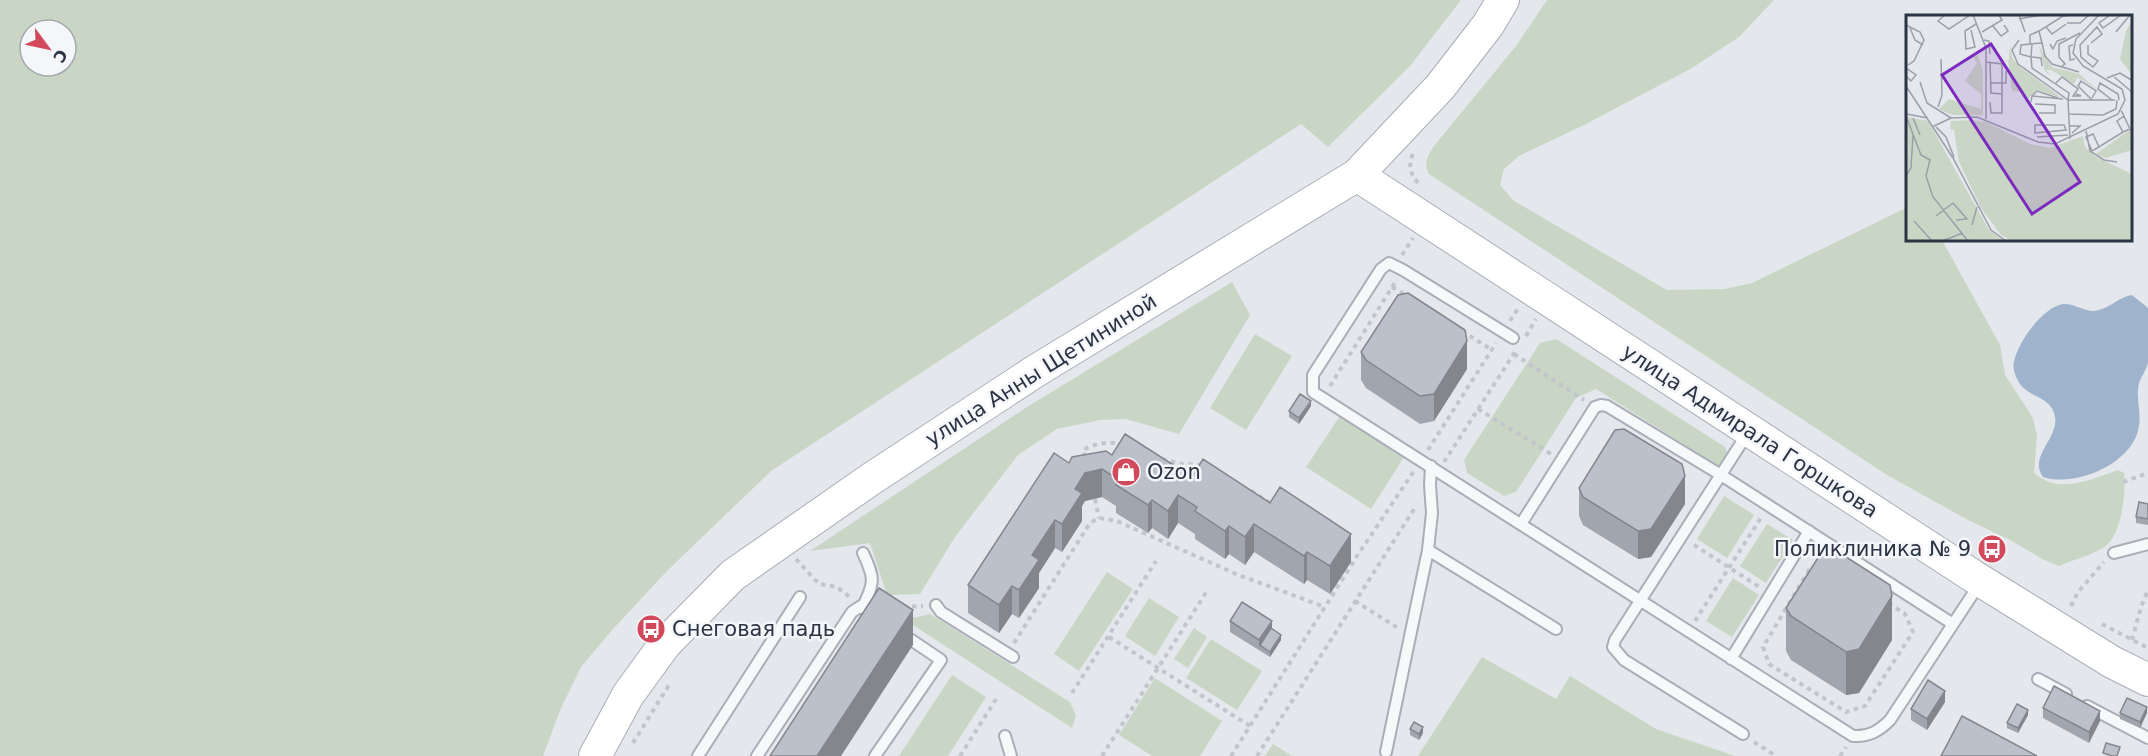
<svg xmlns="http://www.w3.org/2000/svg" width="2148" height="756" font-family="'DejaVu Sans',sans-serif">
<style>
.green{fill:#c9d6c5;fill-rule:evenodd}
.water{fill:#9fb4cc}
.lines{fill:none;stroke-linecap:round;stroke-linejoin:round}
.service-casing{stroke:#a9aeb7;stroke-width:14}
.secondary-casing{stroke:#a9aeb7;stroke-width:34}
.path{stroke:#c2c5cb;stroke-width:4;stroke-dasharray:4.5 4.5;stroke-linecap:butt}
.service{stroke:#f7f8fa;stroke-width:10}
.secondary{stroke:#fff;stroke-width:32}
.wall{fill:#a1a5ae}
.shaded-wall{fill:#83868d}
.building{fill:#bbc0ca;stroke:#83868d;stroke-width:1.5}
.labels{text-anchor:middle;stroke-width:5;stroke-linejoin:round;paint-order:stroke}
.street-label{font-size:21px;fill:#2b3445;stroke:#f4f6f9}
.poi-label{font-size:21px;fill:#2b3445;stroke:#f4f6f9;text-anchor:start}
.inset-road{fill:none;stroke:#9a9fa9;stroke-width:1.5}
.view{fill:#7b2cbf;fill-opacity:0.15;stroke:#7b2cbf;stroke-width:3}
.inset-edge{fill:none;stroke:#2b3445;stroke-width:3}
</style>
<rect width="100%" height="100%" fill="#e4e7ec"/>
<path class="green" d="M0,0H1461L1410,66L1328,147L1301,124L771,471L668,570L613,629L581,667L561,708L543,756H0ZM30,30H66V66H30Z
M1547,0H1774L1739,37L1692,68L1586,124L1519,156L1504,169L1500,185L1514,201L1667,290L1724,289L1752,283L1908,207V240H1942L2000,345L2005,375L2033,418L2037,436L2034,472C2056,496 2093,479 2118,470L2124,473C2126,493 2122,531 2107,545C2094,555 2074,559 2059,566L2044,560L2012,541L1968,520L1887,475L1429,174C1423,162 1428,156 1434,146L1516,46Z
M1232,282L1250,315L1179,434L1126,419L1100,420L1057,429L1018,455L955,537L920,594L887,595L870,543L810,551L1027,407Z
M1255,334L1292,356L1246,430L1210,408Z
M1556,339L1725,447L1728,454L1720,467L1596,389L1576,398L1516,492L1504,496L1467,473L1464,460L1540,343Z
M1340,416L1404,457L1371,509L1306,467Z
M1724,496L1754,515L1727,558L1697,539Z
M1767,524L1793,540L1766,583L1740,566Z
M1107,572L1133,589L1079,671L1054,654Z
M1733,578L1759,595L1732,637L1706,621Z
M1149,598L1179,617L1155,656L1125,636Z
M930,614L1070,702L1076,716L1072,728L905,620Z
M1194,628L1207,637L1188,668L1174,659Z
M1211,639L1262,671L1237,710L1186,678Z
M1482,657L1556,699L1570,676L1656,729L1735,756H1418Z
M952,675L986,697L948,756H899Z
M1155,678L1222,721L1200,756H1152L1119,735Z
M1273,744L1292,756H1265Z"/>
<path class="water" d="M2132,295L2148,308C2148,323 2148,350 2148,363C2146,372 2139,378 2138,389C2137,401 2141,414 2139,426C2134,463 2076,488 2043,477C2028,457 2059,438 2055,417C2052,397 2030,398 2020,384C2016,378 2012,368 2014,362C2017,343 2043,307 2063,304C2076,303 2086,314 2099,310C2111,307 2119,297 2132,295Z"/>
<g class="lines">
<g class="service-casing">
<path id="service" d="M1513,338L1403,270L1389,263L1381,269L1313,375V392L1853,736C1869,737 1879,731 1890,720L1980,583
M1431,466L1430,485L1432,513L1428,550L1556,629
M1521,524L1595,407L1601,405L1607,406L1721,475L1953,624
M2114,553L2148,544
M936,605L941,612L1013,657
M862,608C875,583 875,578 863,553
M1731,659L1809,531
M2038,679L2066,694
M2087,706L2148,738
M1743,734L1624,660L1613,647L1615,640L1747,434
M1005,736L1011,756
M1386,752L1428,550
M698,756L800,597
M757,756L852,612L861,606L876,616
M875,756L941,660L901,633"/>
</g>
<g class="secondary-casing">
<path id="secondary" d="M1357,175L1973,576L2112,662L2148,680
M595,756L628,695L665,644L733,575L871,479L1034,372L1357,175L1440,87L1488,25L1503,0"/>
</g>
<path class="path" d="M1413,154C1408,165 1410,174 1418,183
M1402,255L1413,238
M1392,287L1408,296
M1510,321L1519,307
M1462,331L1492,350
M1526,336L1536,319
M1514,354L1584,400
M1330,386L1396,281
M1478,409L1551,454
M1428,450L1496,343
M1085,457L1083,450C1093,444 1112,440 1124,445
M1162,459L1181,464L1202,465
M1444,462L1515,352
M2123,482L2148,473
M1251,491L1272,504
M1095,499L1099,518
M1694,545L1761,588
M796,559L819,584L837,587L851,598
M1828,564L1905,614L1913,632L1865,706L1846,712L1769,664L1763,647L1809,570Z
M1355,601L1398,628
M2071,606L2078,592L2104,562
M903,607L923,606
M1695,621L1762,516
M2102,624L2148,648
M1109,637L1250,726
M2132,640L2141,607L2148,590
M1014,643L1090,523L1099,518L1117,521L1236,574L1325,607
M1072,693L1156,561
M1754,742L1776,756
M633,743L669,685
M960,756L998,696
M1102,756L1207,591
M1231,756L1357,556L1414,471
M1257,756L1416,506
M1840,756L1846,747"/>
<use href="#service" class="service"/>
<use href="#secondary" class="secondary"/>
</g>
<path class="wall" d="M1361,352L1467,369L1434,421L1420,424L1366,388L1361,380Z
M1311,406L1299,424L1289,417V411Z
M1112,455L1192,477L1351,562L1330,594L1307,580L1304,584L1254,552L1245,565L1229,554L1225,559L1195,539V534L1178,523L1168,539L1152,528L1148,533L1116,513V506L1102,497L1085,501L1082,506V521L1062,552L1055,548L1039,573V588L1019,618L1012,614L999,633L968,613V585L1069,463Z
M1579,488L1685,504L1651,557L1638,559L1583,525L1579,516Z
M2148,504V525L2136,523V517Z
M1786,608L1892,640L1859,693L1846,695L1791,660L1786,651Z
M1230,621L1272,628L1281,640L1270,657L1230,632Z
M1945,702L1927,730L1911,720V709Z
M2043,708L2100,721L2089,743L2043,718Z
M2120,713H2147L2140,728L2120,719Z
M2028,715L2018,733L2007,728V723Z
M1410,729L1423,733L1419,740L1410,735Z"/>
<path class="shaded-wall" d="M1467,341V369L1434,421V394Z
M1311,401V406L1299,424V418Z
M1102,469V497L1085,501L1082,506V521L1062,552V524L1075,489L1085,473Z
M1685,476V504L1651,557L1638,559V531Z
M1178,495V523L1168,539V511Z
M1152,500V528L1148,533V505Z
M1055,520V548L1039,573V588L1019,618V590L1032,555Z
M1254,524V552L1245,565V537Z
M1229,526V554L1225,559V531Z
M1351,534V562L1330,594V566Z
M1307,552V580L1304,584V556Z
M1012,586V614L999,633V605Z
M1892,596V640L1859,693L1846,695V652Z
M913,610V645L841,756H817Z
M1272,621V632L1260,645L1259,651V640Z
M1281,635V640L1270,657V652Z
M1945,691V702L1927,730V719Z
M2147,707V713L2140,728V722Z
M2028,710V715L2018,733V728Z
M2100,711V721L2089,743V732Z
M1423,727V733L1419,740V734Z"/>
<path class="building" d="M1408,293L1465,330L1467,341L1434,394L1420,396L1366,360L1361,352L1398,295Z
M1300,394L1311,401L1299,418L1289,411Z
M1624,429L1682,464L1685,476L1651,529L1638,531L1583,497L1579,488L1615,430Z
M1125,434L1192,477L1203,459L1270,503L1280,487L1351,534L1330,566L1307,552L1304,556L1254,524L1245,537L1229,526L1225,531L1195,511L1197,507L1178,495L1168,511L1152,500L1148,505L1116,485L1119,480L1102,469L1085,473L1075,489L1082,493L1062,524L1055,520L1032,555L1039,560L1019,590L1012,586L999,605L968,585L1054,453L1069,463L1072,457L1106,451L1112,455Z
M2139,502L2148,504V519L2136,517Z
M1832,548L1890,585L1892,596L1859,649L1846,652L1791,616L1786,608L1823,550Z
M879,588L913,610L817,756H770Z
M1242,602L1272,621L1259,640L1230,621Z
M1271,628L1281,635L1270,652L1260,645Z
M1928,680L1945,691L1927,719L1911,709Z
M2054,686L2100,711L2089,732L2043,708Z
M2127,698L2147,707L2140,722L2120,713Z
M2017,704L2028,710L2018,728L2007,723Z
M1962,716L2037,756H1941Z
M1414,722L1423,727L1419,734L1410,729Z
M2106,743L2120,747L2117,756H2112L2103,753Z"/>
<defs>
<g id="shop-disc" transform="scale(1.5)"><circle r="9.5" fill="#d1495b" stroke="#f4f6f9"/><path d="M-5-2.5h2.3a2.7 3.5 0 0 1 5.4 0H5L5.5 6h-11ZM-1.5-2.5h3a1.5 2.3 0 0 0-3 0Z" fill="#fff"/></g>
<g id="bus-disc" transform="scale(1.5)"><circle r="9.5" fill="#d1495b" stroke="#f4f6f9"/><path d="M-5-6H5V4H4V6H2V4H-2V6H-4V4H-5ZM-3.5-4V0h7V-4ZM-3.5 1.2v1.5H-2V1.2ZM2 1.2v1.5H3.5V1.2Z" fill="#fff"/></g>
</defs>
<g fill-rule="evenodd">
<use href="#shop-disc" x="1126" y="472"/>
<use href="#bus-disc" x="1992" y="549"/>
<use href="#bus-disc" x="651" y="629"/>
</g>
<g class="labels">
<g class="street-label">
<text transform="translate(1041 370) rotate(-32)" y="7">улица Анны Щетининой</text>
<text transform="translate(1750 431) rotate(33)" y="7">улица Адмирала Горшкова</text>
</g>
<g class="poi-label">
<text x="1147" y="479">Ozon</text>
<text x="1971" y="556" text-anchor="end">Поликлиника № 9</text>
<text x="672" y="636">Снеговая падь</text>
</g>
</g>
<g transform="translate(1906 15)">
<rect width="226" height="226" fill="#e4e7ec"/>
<path d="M226,6V60L214,44L220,16ZM104,30L107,44L115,53L156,83L131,75L120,86L117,77L106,76L102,46L96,45H103ZM133,31L146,52L173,59L196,79L177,65L171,63L168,69L145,55H140L146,62L139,56ZM72,40L77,57V100H46L33,94L43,84L75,94V79L59,66L71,48L67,42ZM0,102L22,106L83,215L98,226H0ZM65,105L80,107L124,129L144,133L177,121L179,132L190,142L226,159V226H105L94,219L75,193L53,147L48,115L44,114L45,106ZM226,113V135L200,143L190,139Z" fill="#c9d6c5"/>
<path class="inset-road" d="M39,0L32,6L43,14L64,0M67,0L80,33V104M113,0L119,17M204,0L193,8L197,13L215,0M113,4L135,0M161,8H174L183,0M0,10L14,17L18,25L8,46L2,50M86,10L95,21L102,16L98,10M140,12L146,19L160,9M4,13L9,25L17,30M65,15L69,32L60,34L59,16L70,9M133,16L124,20V29L115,30L114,39L125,42L126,53L163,78L162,85M76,17L96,5L93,0M210,17L224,0M78,25L83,26L84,39M113,25L106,35L112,49L162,85M136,28L139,41L146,49L173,57M124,29L136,28L133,16L157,1L166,0M126,29L125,42L135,43L136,51M144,29L147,34L151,26L160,23M167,30L163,31L164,45L169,44M182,30V39L192,46L187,52L175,42L174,30L191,12L196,19L185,28M80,47L96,49V98H85L84,87M84,47L85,78L96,79M155,52L159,49L153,42V29L174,18M0,53L10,60L5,66L0,61M206,60L227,78M201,63L214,58L227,66M14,67L21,88L45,103M84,68H100V56M150,68L156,62L172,74L167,81H175L170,79M0,71L47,143L85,215L100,226M126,81L131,76L152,83M186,83L190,76L175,66L172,71L186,85M206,85L192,74L194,68L212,79L213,85M125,87L126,81L157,84M129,89L149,90V98H133M32,92L36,80L35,44M215,96L216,97L224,114L217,117L211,106L218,101M0,99L22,103M162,99L197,100L210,94L211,85M0,101L15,140L24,145L20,161L27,182L62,226M7,103L14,120M129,110H158L160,115L129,118ZM163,111H174L166,118M26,112L45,103L71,102L132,127L149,129L212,99L219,85L216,74L177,51L167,38L170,24L193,0M30,112L40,122L48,142M180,116L184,136L198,145L211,147M131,122L162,120M164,124L162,85H209M193,132L186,136L180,122L187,119L193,132L217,117M0,161L5,153L7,120M30,201L47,188L61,204L50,205M8,206L26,226M66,210L71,192M36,226L57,218"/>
<path class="view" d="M85,29L174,167L126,199L36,60Z"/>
<rect width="226" height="226" class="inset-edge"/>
</g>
<g transform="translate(48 48) rotate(123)"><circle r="28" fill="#f4f6f9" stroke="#a4a8b1" stroke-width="1.5"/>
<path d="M0-4.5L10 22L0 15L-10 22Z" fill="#d1495b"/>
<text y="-9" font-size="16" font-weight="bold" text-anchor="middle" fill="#2b3445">С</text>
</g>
</svg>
